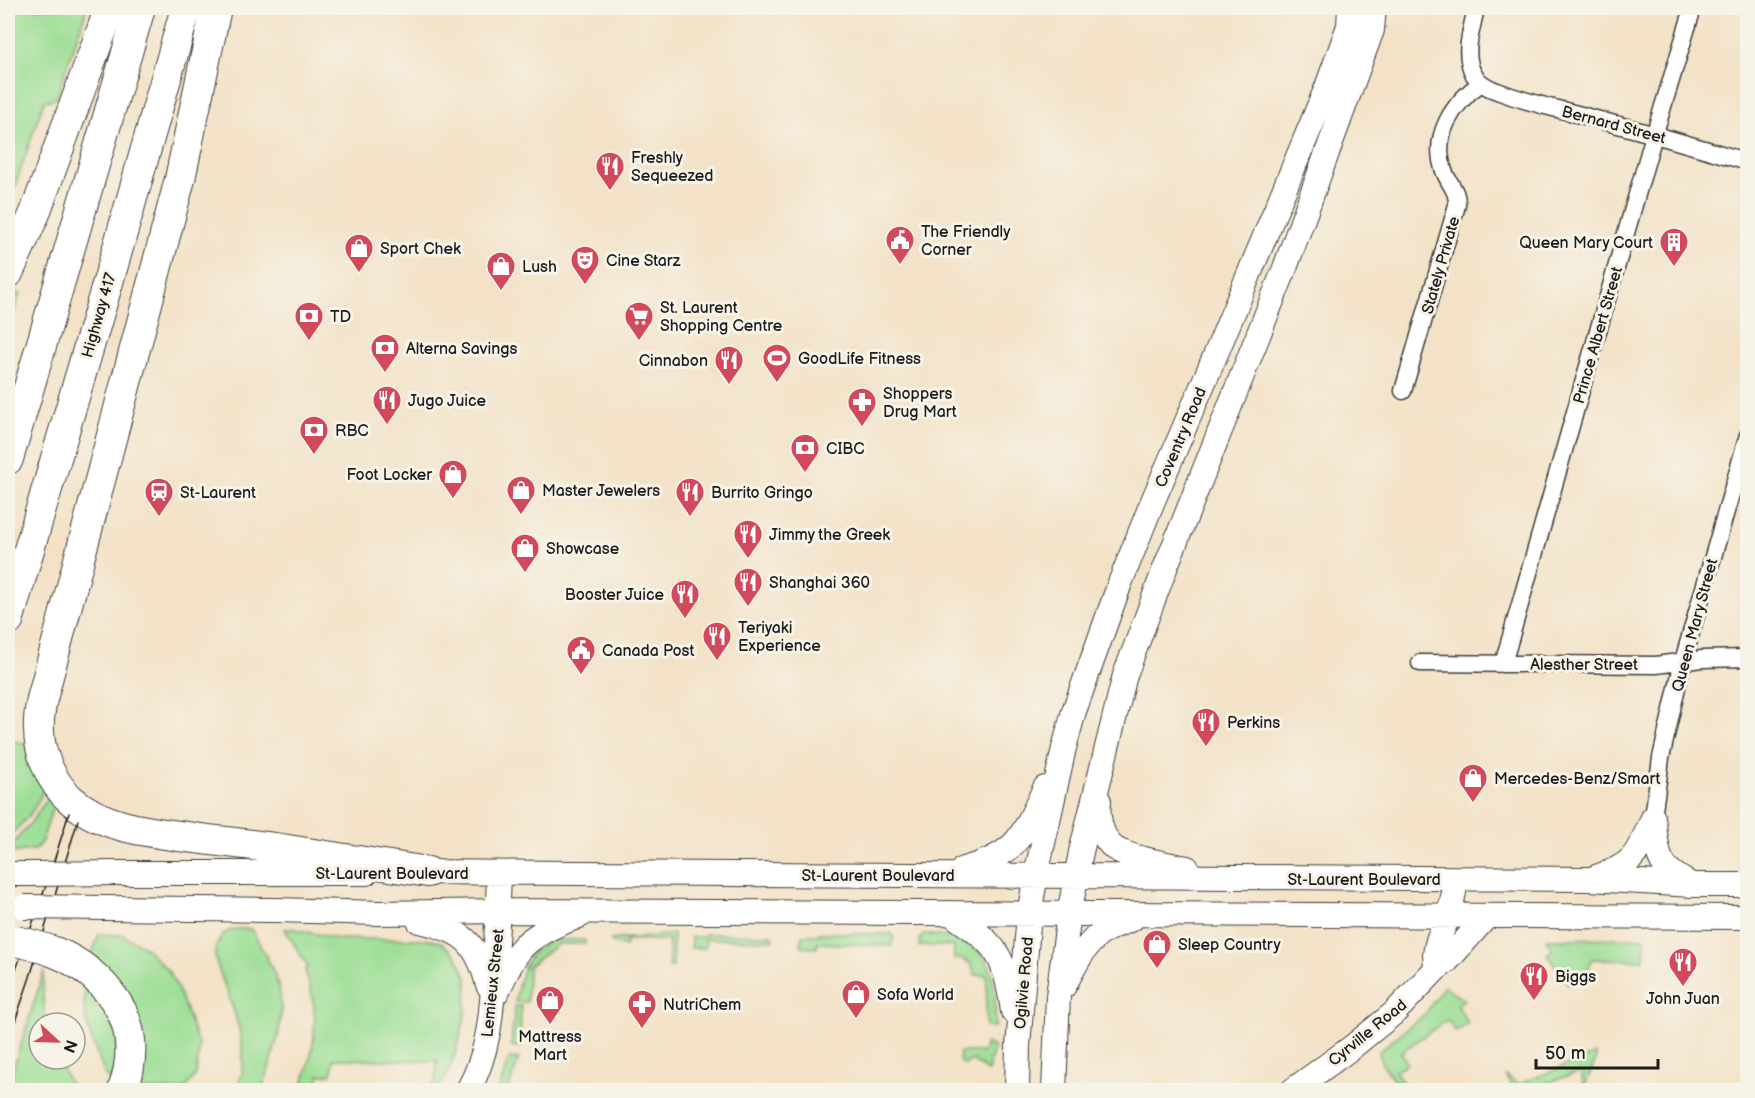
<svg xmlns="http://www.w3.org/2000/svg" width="1755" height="1098" font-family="'Balsamiq Sans',sans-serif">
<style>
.grass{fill:#9cde95;stroke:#5c7d58;stroke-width:1.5}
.garden{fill:url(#garden-dots);stroke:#5c7d58;stroke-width:1.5}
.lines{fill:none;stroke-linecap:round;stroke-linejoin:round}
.street-casing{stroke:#3c3a36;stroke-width:19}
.secondary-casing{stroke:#3c3a36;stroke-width:26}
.highway-casing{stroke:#3c3a36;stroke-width:32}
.street{stroke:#fff;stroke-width:16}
.secondary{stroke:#fff;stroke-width:24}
.highway{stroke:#fff;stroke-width:30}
.tram{stroke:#1c1c1c;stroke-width:1.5}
.secondary-bridge-casing{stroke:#3c3a36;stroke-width:26;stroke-linecap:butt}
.highway-bridge-casing{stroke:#3c3a36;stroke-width:32;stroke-linecap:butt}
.secondary-bridge{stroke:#fff;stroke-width:24}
.highway-bridge{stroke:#fff;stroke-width:30}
.labels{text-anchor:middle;stroke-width:6;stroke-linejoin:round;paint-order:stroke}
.street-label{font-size:16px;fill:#1c1c1c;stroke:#f7f3e8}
.poi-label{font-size:16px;fill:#1c1c1c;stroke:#f7f3e8;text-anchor:start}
</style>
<defs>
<pattern id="garden-dots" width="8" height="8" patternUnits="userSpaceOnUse" patternTransform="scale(1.5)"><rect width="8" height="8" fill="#9cde95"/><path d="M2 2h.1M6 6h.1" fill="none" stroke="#86be80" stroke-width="1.8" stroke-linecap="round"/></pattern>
</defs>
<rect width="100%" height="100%" fill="#f7f3e8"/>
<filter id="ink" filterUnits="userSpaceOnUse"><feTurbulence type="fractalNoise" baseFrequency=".0167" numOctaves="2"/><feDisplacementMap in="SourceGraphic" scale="12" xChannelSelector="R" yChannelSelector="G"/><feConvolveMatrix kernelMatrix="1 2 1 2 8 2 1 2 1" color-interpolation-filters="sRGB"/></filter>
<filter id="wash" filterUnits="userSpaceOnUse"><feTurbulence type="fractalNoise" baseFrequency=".008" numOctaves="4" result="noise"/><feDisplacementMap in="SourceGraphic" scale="24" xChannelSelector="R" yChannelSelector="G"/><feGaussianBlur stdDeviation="1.35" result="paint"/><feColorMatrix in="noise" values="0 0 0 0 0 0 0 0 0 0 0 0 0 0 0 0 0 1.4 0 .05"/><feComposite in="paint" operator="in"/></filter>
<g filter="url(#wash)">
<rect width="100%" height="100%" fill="#f3e2c7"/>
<path class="grass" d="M8,8H87L56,99L44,101L8,207Z
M12,291L20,294L8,332V299Z
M8,741L29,744L45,786C36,810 25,821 8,838Z
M53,795L55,800L42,841L35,850L8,853V850L32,821L47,799Z
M251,929C259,943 267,957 273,971C291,1011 274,1052 262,1090H235C237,1085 241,1079 242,1073C248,1034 226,994 215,958C215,947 219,934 231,930C237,928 245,929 251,929Z
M285,929H295L338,939H427L441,942L456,955L467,978L466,1010L461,1034L449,1073L436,1090H425L435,1083L437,1061L333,1059L332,1074L319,1075L320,1090H301C310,1063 317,1036 314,1007C313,995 308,982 305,971L308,967Z
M819,933L892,934L894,937L891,946L817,943V948L803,947L801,945L802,935H818Z
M99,934L122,935L145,947L169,972L178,989L199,1046L196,1074L186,1088L179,1090H134L90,958Z
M673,934V967H669V940H626V947L612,943L611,940Z
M705,934L772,935L774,938L772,940L706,939L705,948H691V937H704Z
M924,934C993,941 996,963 995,1027H986L987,975H975L971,964L962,959H954V946H919L920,939Z
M1645,938L1644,960L1592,959L1585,974L1568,984L1547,954L1552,950L1546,939Z
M585,940V944H558L528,967L527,1002H515C519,979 525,948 552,941C562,938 575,940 585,940Z
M44,971L43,998L46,1023H39V1059H57L73,1090H8V1085Z
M86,984C98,995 116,1024 117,1041C118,1054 114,1069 113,1083L105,1075C95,1046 78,1015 86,984Z
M1444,986L1464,1000L1457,1005L1468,1023L1456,1032L1447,1020L1401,1052L1407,1063L1395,1071L1408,1090H1401L1382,1064L1379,1051L1425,1014Z
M515,1006H521L520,1047L511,1046Z
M1596,1054V1060L1584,1087L1581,1072L1530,1088V1090H1514L1505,1075L1518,1084Z
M509,1058L519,1059L508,1090H499Z"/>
<path class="garden" d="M986,1043L994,1047L988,1072L972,1060L964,1065L959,1061L960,1052H983Z"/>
</g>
<g filter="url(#ink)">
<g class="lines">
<g class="street-casing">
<path id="street" d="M1476,8C1472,29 1462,54 1474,75C1480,84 1490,89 1500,92C1528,103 1559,109 1588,117C1642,131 1695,146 1748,162
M1403,391L1457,205C1458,191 1449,184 1444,171C1431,136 1453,103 1481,83
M1420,663L1656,665L1702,659L1748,658
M1503,664L1650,149L1693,8
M1653,818L1661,758L1683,661L1748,435"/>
</g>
<g class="secondary-casing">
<path id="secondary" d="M1099,801C1097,816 1101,838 1114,848C1128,858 1169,864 1187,868
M1653,818C1659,856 1654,865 1690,884
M963,869C1019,854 1022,836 1045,788
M410,872L1589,879L1693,885H1748
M116,873H366
M8,874H31
M1596,877C1635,865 1637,854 1653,818
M106,908L276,910L379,913L498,911L1748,917
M950,913C998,946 1004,953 1013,1011
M419,921C462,930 477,941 488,985
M1436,969L1435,954L1438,940L1449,915L1457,879
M1064,986C1075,966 1085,942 1106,930C1115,926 1124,922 1132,919
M497,992C504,978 510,962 520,950C535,932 560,924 581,915
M468,1090C489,1054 492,1011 494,970C497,937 498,905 499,873
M1017,1090L1018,1046L1029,914L1036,875L1064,748L1074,711L1120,583L1152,503L1215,356L1327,87L1349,26L1350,8
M1054,1090L1058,996L1069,914L1081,852L1125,675L1164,571L1285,268L1372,30L1374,8
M1293,1090L1351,1048L1394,1013L1436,969L1447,961L1487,916"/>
</g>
<g class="highway-casing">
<path id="highway" d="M216,8L180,179L42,699C40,709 38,720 39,730C39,754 52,783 70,799C104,829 151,832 194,838C225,842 257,845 288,850C335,857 381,865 428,872
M8,273L35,213L110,8
M8,459L140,8
M8,621L113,265L186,8
M89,972C128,1005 140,1041 123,1090"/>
</g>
<use href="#street" class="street"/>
<use href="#secondary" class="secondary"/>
<use href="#highway" class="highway"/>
<path class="tram" d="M8,992L48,880L69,813
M8,1042L30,977L78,820"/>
<g class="secondary-bridge-casing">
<path id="secondary-bridge" d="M31,874L116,873
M24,907L106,908"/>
</g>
<g class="highway-bridge-casing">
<path id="highway-bridge" d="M16,941C43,947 67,954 89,972"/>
</g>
<use href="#secondary-bridge" class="secondary-bridge"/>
<use href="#highway-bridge" class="highway-bridge"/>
</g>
</g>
<defs>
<g id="restaurant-pin" transform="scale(1.5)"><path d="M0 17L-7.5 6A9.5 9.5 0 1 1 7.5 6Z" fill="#d1495b" stroke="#f7f3e8"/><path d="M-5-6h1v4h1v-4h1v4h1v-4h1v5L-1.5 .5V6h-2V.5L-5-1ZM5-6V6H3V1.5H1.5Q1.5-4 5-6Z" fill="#fff"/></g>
<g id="civic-pin" transform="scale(1.5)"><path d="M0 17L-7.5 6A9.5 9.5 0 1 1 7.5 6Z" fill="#d1495b" stroke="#f7f3e8"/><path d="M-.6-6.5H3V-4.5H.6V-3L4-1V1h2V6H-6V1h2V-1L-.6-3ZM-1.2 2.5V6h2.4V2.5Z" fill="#fff"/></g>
<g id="building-pin" transform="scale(1.5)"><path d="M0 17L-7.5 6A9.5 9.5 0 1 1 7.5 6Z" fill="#d1495b" stroke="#f7f3e8"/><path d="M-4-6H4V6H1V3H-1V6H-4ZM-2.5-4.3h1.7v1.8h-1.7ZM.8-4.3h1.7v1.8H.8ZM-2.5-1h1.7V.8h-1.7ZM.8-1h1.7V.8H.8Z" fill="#fff"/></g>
<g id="shop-pin" transform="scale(1.5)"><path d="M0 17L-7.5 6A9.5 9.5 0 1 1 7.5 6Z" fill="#d1495b" stroke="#f7f3e8"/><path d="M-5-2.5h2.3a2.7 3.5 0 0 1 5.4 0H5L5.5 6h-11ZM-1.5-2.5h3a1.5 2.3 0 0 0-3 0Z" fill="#fff"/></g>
<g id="theatre-pin" transform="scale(1.5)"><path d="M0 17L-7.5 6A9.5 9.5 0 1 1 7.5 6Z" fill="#d1495b" stroke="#f7f3e8"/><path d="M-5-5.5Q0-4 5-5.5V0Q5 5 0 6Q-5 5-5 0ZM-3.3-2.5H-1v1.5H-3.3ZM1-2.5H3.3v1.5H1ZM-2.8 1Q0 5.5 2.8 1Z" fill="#fff"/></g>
<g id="bank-pin" transform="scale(1.5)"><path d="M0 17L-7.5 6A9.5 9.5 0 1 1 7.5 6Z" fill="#d1495b" stroke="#f7f3e8"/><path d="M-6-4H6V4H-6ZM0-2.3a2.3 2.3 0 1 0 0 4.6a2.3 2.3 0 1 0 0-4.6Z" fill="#fff"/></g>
<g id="supermarket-pin" transform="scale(1.5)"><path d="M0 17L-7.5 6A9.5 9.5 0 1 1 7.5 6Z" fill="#d1495b" stroke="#f7f3e8"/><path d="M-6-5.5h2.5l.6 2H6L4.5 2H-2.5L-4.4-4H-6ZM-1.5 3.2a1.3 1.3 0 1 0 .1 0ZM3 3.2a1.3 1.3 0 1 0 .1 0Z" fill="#fff"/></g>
<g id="stadium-pin" transform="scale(1.5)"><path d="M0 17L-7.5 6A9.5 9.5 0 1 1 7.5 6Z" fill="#d1495b" stroke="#f7f3e8"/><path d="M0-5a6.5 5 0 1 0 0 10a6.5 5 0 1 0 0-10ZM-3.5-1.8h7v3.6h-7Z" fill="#fff"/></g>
<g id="pharmacy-pin" transform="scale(1.5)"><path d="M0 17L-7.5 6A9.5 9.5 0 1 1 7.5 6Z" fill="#d1495b" stroke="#f7f3e8"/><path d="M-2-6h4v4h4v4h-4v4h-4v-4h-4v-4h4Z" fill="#fff"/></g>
<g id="station-pin" transform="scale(1.5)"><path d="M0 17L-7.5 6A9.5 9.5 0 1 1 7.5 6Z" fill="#d1495b" stroke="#f7f3e8"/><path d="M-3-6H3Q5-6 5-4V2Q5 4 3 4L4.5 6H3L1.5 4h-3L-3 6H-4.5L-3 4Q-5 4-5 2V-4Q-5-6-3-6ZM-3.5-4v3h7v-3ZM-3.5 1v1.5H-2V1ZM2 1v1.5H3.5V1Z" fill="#fff"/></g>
</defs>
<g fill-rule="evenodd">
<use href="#restaurant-pin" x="610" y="166"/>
<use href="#civic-pin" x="900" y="240"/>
<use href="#building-pin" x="1674" y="242"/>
<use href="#shop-pin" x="359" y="248"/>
<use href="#theatre-pin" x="585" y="260"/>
<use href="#shop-pin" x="501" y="266"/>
<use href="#bank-pin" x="309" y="316"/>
<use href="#supermarket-pin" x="639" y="316"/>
<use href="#bank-pin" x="385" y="348"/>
<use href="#stadium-pin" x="777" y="358"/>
<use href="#restaurant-pin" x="729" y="360"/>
<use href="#restaurant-pin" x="387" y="400"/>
<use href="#pharmacy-pin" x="862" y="402"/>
<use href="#bank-pin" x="314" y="430"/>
<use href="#bank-pin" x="805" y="448"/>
<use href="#shop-pin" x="453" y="474"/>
<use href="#shop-pin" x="521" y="490"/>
<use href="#station-pin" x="159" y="492"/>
<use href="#restaurant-pin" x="690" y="492"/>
<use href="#restaurant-pin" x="748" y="534"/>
<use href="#shop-pin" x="525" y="548"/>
<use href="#restaurant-pin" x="748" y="582"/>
<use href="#restaurant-pin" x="685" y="594"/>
<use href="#restaurant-pin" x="717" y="636"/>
<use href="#civic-pin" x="581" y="650"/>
<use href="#restaurant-pin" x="1206" y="722"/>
<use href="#shop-pin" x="1473" y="778"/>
<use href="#shop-pin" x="1157" y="944"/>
<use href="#restaurant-pin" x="1683" y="962"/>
<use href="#restaurant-pin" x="1534" y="976"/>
<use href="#shop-pin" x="856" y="994"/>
<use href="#shop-pin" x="550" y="1000"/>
<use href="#pharmacy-pin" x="642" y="1004"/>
</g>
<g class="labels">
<g class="street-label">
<text transform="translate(1614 124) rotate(15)" y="6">Bernard Street</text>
<text transform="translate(1440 265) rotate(-74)" y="6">Stately Private</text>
<text transform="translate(98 315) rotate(-74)" y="6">Highway 417</text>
<text transform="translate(1597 335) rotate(-74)" y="6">Prince Albert Street</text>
<text transform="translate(1180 437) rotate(-67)" y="6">Coventry Road</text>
<text transform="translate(1694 625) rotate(-75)" y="6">Queen Mary Street</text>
<text x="1584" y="670">Alesther Street</text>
<text x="392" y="879">St-Laurent Boulevard</text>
<text x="878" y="881">St-Laurent Boulevard</text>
<text x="1364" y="885">St-Laurent Boulevard</text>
<text transform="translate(492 983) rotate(-84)" y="6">Lemieux Street</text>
<text transform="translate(1023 983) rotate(-85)" y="6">Ogilvie Road</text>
<text transform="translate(1367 1032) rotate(-39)" y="6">Cyrville Road</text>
</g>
<g class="poi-label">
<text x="631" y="163">Freshly<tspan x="631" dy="18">Sequeezed</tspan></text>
<text x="921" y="237">The Friendly<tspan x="921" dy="18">Corner</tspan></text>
<text x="1653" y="248" text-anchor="end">Queen Mary Court</text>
<text x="380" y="254">Sport Chek</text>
<text x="606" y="266">Cine Starz</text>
<text x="522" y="272">Lush</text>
<text x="660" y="313">St. Laurent<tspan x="660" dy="18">Shopping Centre</tspan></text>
<text x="330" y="322">TD</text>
<text x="406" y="354">Alterna Savings</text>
<text x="798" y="364">GoodLife Fitness</text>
<text x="708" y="366" text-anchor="end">Cinnabon</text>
<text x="883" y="399">Shoppers<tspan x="883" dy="18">Drug Mart</tspan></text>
<text x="408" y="406">Jugo Juice</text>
<text x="335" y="436">RBC</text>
<text x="826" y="454">CIBC</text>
<text x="432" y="480" text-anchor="end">Foot Locker</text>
<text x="542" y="496">Master Jewelers</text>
<text x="180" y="498">St-Laurent</text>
<text x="711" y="498">Burrito Gringo</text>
<text x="769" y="540">Jimmy the Greek</text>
<text x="546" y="554">Showcase</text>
<text x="769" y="588">Shanghai 360</text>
<text x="664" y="600" text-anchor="end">Booster Juice</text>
<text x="738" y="633">Teriyaki<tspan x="738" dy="18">Experience</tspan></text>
<text x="602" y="656">Canada Post</text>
<text x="1227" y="728">Perkins</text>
<text x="1494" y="784">Mercedes-Benz/Smart</text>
<text x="1178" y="950">Sleep Country</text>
<text x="1555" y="982">Biggs</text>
<text x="877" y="1000">Sofa World</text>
<text x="1683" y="1004" text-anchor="middle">John Juan</text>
<text x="663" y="1010">NutriChem</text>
<text x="550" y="1042" text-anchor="middle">Mattress<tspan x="550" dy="18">Mart</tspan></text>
</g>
</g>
<rect width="1755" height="1098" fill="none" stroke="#f7f3e8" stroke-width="30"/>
<g transform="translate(57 1041) rotate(112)"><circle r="28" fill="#f7f3e8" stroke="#9f9d96" stroke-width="1.5"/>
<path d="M0-4.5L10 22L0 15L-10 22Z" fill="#d1495b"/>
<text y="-9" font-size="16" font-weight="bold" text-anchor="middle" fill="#1c1c1c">N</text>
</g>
<path d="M1536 1059v9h122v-9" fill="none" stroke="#1c1c1c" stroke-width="3"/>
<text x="1545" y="1059" font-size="18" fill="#1c1c1c" stroke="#f7f3e8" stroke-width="4.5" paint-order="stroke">50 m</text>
</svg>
